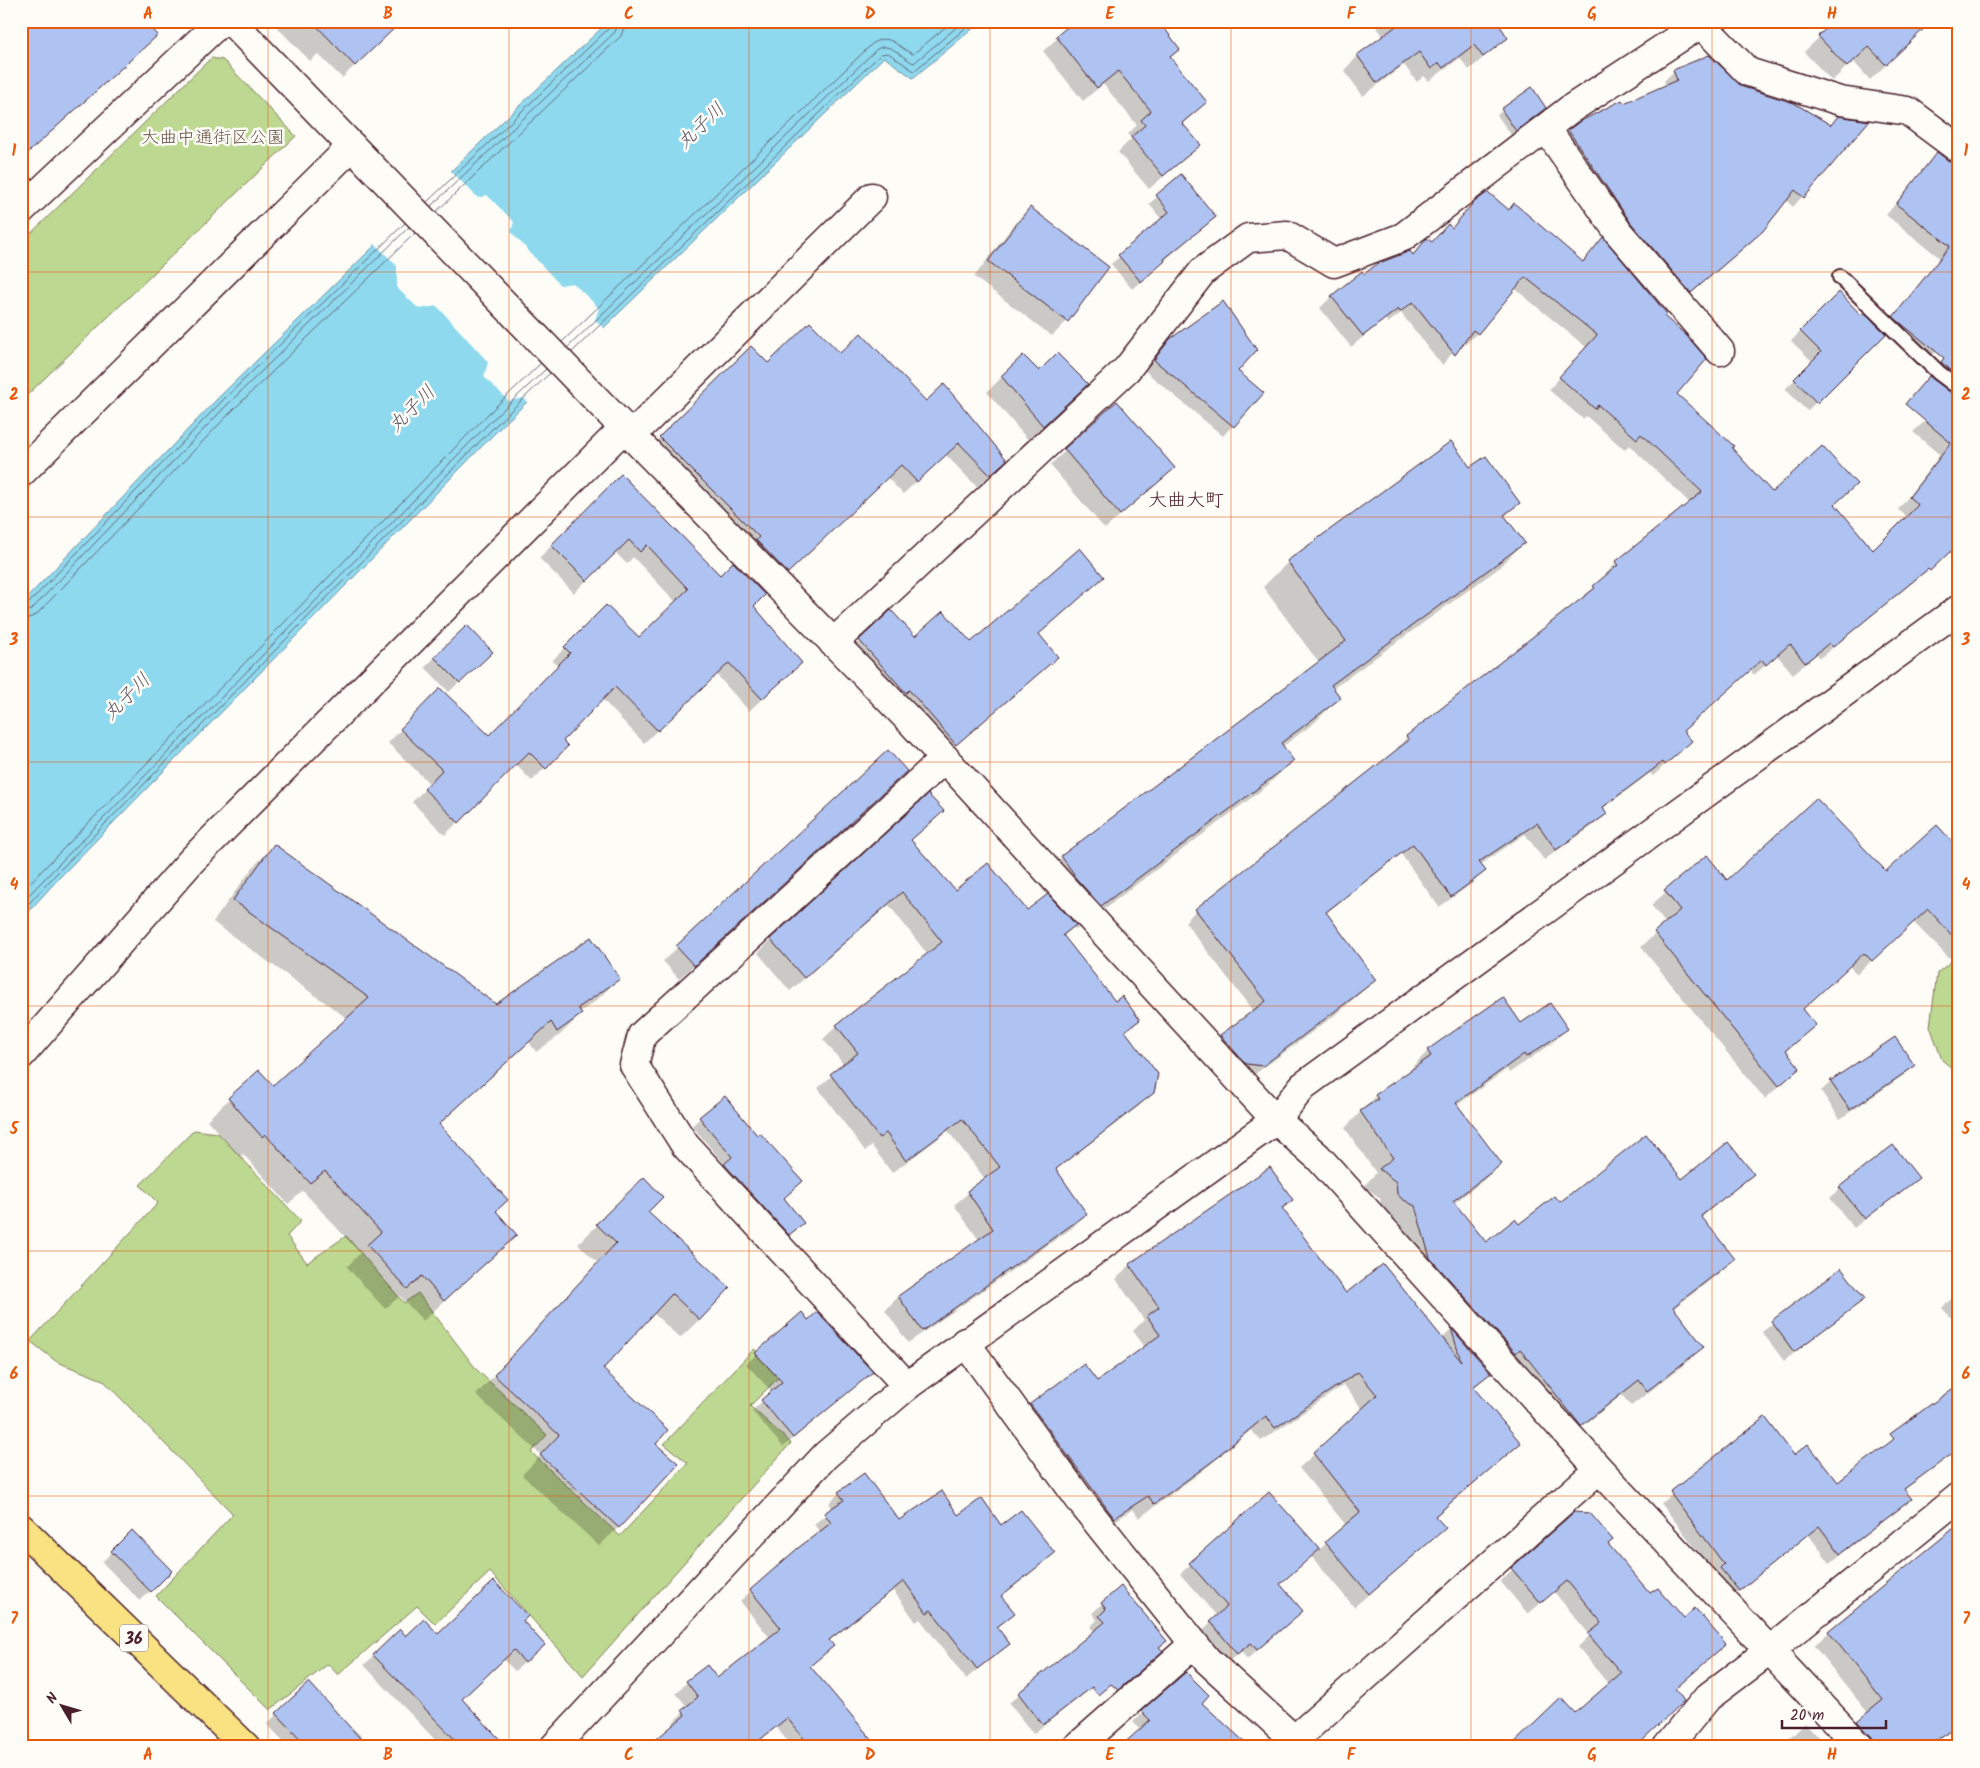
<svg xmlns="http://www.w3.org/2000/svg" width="1980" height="1768" font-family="Kalam,'Klee One',sans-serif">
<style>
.green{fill:#bdd890;stroke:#847c5e}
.water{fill:#8ed9ee;stroke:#738fa0}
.pier{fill:#fdfcf7}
.shadow{fill:#0003}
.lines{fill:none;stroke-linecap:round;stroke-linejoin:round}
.shore{stroke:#656979;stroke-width:1}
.building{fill:#aec3f1;stroke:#4a1f2b}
.service-casing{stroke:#4a1f2b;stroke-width:18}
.minor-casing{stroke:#4a1f2b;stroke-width:31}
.tertiary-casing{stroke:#4a1f2b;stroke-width:31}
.primary-casing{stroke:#4a1f2b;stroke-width:31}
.service{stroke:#fdfcf7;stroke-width:14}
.minor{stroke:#fdfcf7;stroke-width:28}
.tertiary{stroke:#fdfcf7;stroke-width:28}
.primary{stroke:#f8e281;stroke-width:28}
.grid{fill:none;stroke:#e8590c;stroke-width:1;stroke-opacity:0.55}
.labels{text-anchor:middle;stroke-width:5;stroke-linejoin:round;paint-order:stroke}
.shield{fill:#fdfcf7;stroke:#806168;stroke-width:1}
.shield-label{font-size:16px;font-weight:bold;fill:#4a1f2b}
.park-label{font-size:18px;fill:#6c5649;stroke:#fdfcf7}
.water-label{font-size:19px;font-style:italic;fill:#5e5766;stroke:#fdfcf7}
.neighbourhood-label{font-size:19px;fill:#4a1f2b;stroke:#fdfcf7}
.neatline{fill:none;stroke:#e8590c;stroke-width:2}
.grid-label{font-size:16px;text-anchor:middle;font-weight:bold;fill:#e8590c}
</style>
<rect width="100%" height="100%" fill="#fdfcf7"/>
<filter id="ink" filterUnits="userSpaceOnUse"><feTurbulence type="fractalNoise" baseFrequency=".02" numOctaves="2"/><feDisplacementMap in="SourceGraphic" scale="10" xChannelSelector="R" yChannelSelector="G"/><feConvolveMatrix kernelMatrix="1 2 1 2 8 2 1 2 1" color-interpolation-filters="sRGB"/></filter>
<g filter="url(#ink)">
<path class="green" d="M211,58L223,60L296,136L21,401V243Z
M1959,955V1074L1942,1060L1930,1026L1937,973Z
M194,1130L218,1133L301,1221L287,1236L307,1263L346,1236L404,1303L418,1293L477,1370L547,1435L531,1452L620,1536L688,1463L664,1444L754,1349L783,1373L750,1406L791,1443L583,1676L490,1572L435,1624L417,1606L338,1675L328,1664L270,1710L156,1596L233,1514L103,1380L57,1362L30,1341L158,1203L140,1185Z"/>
<path class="water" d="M609,21H982L913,78L884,57L499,429L60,877L21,920V604L217,399L479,144Z"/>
<path class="pier" d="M449,169L478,198L487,195L514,222L511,232L560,285L573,283L599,308L595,320L606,330L529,404L524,398L509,401L484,377L488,362L437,306L419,309L397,288V266L374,243Z"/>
<path class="shadow" d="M21,21H162L163,22L153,32Z
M271,21H379L389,32L342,78L318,54L310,61Z
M1077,21H1170L1162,27L1179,49L1170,58L1206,102L1182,124L1200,145L1149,189L1118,152L1131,139L1128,134L1137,125L1103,84L1083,101L1043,51Z
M1372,21H1495L1507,37L1469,70L1460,58L1429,81L1424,76L1417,82L1404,65L1363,96L1344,70L1358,56L1384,37Z
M1835,22L1904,48L1870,80L1853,61L1832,81L1804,52Z
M1674,71L1742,88L1830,126L1867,122L1793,207L1786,200L1752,241L1681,302L1559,141L1569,131L1666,86L1664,81Z
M1531,89L1540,112L1511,135L1497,115Z
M1937,154L1956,166L1959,325L1926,363L1884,328L1940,258L1886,215Z
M1181,176L1214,217L1132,289L1111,264L1162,220L1149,204Z
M1474,204L1508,211L1514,205L1582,262L1603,239L1663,317L1675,394L1730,448L1772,494L1834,505L1873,552L1908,517L1898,510L1940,455L1913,432L1959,391V523L1929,569L1820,658L1817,654L1793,674L1777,655L1754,675L1750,670L1682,732L1679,752L1653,776L1650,773L1602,809L1606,814L1594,825L1544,860L1525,834L1480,865L1484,871L1473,883L1439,907L1401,854L1325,914L1375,980L1339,1012L1251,1077L1209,1047L1253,1011L1185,922L1196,910L1397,751L1396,749L1407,737L1582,598L1606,577L1605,575L1616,563L1690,503L1629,445L1625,450L1586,416L1583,419L1549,390L1586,347L1514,288L1477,333L1465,345L1462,342L1442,365L1401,313L1388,323L1385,319L1351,347L1320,308L1332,296L1364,276L1412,255L1427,240L1431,243L1448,226L1451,229Z
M1030,208L1107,268L1067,321L1052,336L974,277L1015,223Z
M1839,294L1861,316L1885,334L1807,411L1785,389L1813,362L1791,341Z
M1171,340L1236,371L1262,393L1223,436L1145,371Z
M751,347L768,365L840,355L926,403L992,473L977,487L946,455L903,494L887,477L774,585L647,451Z
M1023,356L1071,399L1028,440L987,392Z
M1117,403L1173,468L1105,529L1050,465Z
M1470,469L1518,503L1504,517L1523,543L1499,568L1332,689L1339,698L1314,723L1282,747L1292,761L1267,786L1076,930L1073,927L1063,937L1115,1003L1138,1019L1124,1033L1152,1092L1139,1106L1055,1170L1086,1214L1072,1228L908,1343L885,1310L898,1297L979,1240L954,1205L985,1179L948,1131L892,1173L872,1146L865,1151L818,1088L844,1065L823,1039L837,1026L928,955L889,905L790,991L758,953L771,940L910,841L955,892L1027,912L1047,896L1037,882L1062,857L1319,663L1263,587L1288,562Z
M621,476L720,577L752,606L787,676L749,711L716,674L644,743L602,699L561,741L566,746L532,781L515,764L445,835L412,802L430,784L388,743L440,690L489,737L558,666L552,661L606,606L639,638L676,602L633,557L627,564L615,552L574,593L539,558Z
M1102,577L1038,635L1056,657L941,758L846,655L891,612L914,638L971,643Z
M467,627L491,652L449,692L425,667Z
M888,751L906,771L679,979L663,961Z
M274,846L496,1006L618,979L597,1000L580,1012L581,1014L560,1035L536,1052L529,1042L438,1125L495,1211L515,1235L423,1321L400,1296L385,1309L347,1267L360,1253L303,1191L288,1204L243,1154L240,1157L207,1120L259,1071L273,1087L348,1019L213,922L253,867Z
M1959,851V948L1949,958L1913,922L1857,974L1849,966L1802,1009L1815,1025L1785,1052L1799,1068L1765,1099L1641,947L1666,924L1651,905L1707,857L1727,882L1886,873Z
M1503,999L1521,1025L1566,1029L1550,1045L1509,1073L1507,1069L1456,1106L1500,1164L1484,1180L1453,1204L1486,1244L1560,1203L1682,1181L1752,1174L1701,1218L1733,1259L1717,1275L1673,1309L1702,1347L1686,1363L1631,1406L1622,1395L1564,1441L1415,1275L1399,1222L1386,1214L1382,1210L1380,1198L1364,1186L1376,1173L1345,1128L1376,1096L1414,1070L1412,1067L1428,1051Z
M1914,1066L1904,1075L1840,1119L1821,1091L1831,1082Z
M700,1118L783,1198L802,1223L781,1242L717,1173L725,1165L692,1126Z
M1917,1177L1854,1228L1830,1198L1840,1188Z
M644,1179L647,1212L700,1319L680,1338L653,1313L601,1369L654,1444L619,1527L599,1546L522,1475L541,1455L476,1395L598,1263L578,1244Z
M1292,1200L1282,1210L1346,1295L1442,1339L1451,1330L1489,1372L1473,1389L1519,1443L1435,1517L1444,1528L1430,1542L1354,1607L1311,1556L1279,1584L1292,1621L1247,1659L1241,1651L1227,1663L1201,1632L1217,1616L1180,1574L1269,1494L1319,1550L1346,1525L1299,1468L1363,1410L1344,1385L1261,1441L1251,1430L1205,1469L1139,1518L1133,1509L1099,1532L1017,1419L1031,1405L1083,1365L1096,1383L1145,1347L1133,1331L1144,1320L1116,1279L1130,1265Z
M1841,1269L1863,1299L1784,1361L1762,1332Z
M1959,1291V1326L1942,1308Z
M802,1314L808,1321L871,1372L783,1447L752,1411L772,1392L746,1364Z
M1765,1419L1793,1457L1838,1484L1952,1453L1904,1490L1910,1498L1901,1508L1830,1563L1808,1534L1728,1600L1715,1574L1661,1503Z
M839,1493L898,1522L958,1517L1001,1527L1053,1553L1001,1597L1013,1613L996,1629L1008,1644L966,1679L920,1619L916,1622L893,1590L829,1641L833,1646L809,1667L863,1747H792L776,1727L752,1747H649L675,1724L673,1722L688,1708L676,1693L687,1682L707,1666L717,1679L770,1638L740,1601L799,1549L820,1533L814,1524L833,1509L829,1503Z
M1575,1513L1607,1544L1650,1595L1724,1644L1575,1715L1609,1685L1578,1647L1590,1635L1554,1592L1528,1614L1500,1581Z
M1959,1526V1723L1930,1747H1852L1844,1737L1868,1713L1814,1646L1829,1632Z
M132,1532L170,1571L140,1601L102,1562Z
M1121,1588L1149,1643L1033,1734L1009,1703L1095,1632L1090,1627L1097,1620L1092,1613Z
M521,1621L534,1654L515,1671L503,1659L460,1699L505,1747H442L364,1665L400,1631L406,1638L438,1636Z
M1186,1674L1207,1695L1141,1730L1133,1722Z
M277,1714L350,1729L352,1727L372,1747H289L267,1724Z
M1804,1723L1828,1747L1833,1743L1837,1747H1781Z
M1389,1740L1398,1747H1382Z
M638,1741L643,1747H631Z"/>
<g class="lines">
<path class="shore" d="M427,202L610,27L612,21
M431,206L615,32L619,21
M436,212L621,36L626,21
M562,342L872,44C889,31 898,48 913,54L953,21
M567,348L877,49C891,41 901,58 914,63L964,21
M572,352L881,54L888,53L914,71L974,21
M21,607L27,605L221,402L405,223
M21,613L31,610L225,407L409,227
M21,621L36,615L231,412L415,233
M21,892L486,416L541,363
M21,903L491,421L546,369
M21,912L56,874L496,425L550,373"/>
</g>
<path class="building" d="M21,21H145L158,35L21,159Z
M312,21H402L355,66Z
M1075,21H1159L1180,49L1170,57L1207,102L1182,123L1201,145L1163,176L1131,137L1145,125L1141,120L1151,111L1118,71L1097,88L1056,36Z
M1397,21H1507L1500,26L1508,38L1483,57L1474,45L1443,68L1439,63L1431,69L1419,52L1377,83L1357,55L1399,24Z
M1834,21H1932L1886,65L1869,47L1847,67L1818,36Z
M1709,55L1743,87L1794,103L1831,125L1838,116L1869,121L1804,198L1795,190L1763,231L1691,293L1631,223L1568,130L1579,122L1622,100L1624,103L1677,80L1673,70Z
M1532,87L1546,108L1516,131L1501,109Z
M1937,152L1950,162L1959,164V377L1941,362L1944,358L1893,317L1950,246L1896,204Z
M1181,174L1216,217L1164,259L1165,261L1141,282L1118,255L1169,212L1156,195Z
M1488,192L1509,210L1514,203L1583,262L1603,237L1667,314L1664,316L1687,336L1707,359L1677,394L1734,446L1732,448L1772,492L1822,446L1857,484L1835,504L1873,550L1918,505L1909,497L1951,443L1905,404L1929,376L1959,397V543L1930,571L1928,569L1833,647L1829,643L1805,663L1790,644L1766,665L1762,660L1683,731L1692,741L1665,765L1663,762L1603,807L1607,814L1556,850L1537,823L1479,862L1486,871L1451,897L1413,844L1326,912L1376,980L1263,1066L1246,1064L1220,1035L1266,1001L1195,909L1409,740L1406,736L1595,588L1593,586L1618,565L1615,562L1702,492L1641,434L1637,439L1598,405L1595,409L1559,377L1597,335L1525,277L1478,334L1473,330L1455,355L1413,302L1400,312L1398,309L1363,336L1331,296L1362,271L1364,274L1377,264L1410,251L1413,255L1427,238L1432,242L1448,224L1452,228L1473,203Z
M1030,207L1109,267L1068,322L988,261Z
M1839,292L1861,315L1864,312L1886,334L1817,403L1794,379L1821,352L1800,331Z
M1223,301L1257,350L1238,371L1264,393L1234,427L1154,360L1170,339Z
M810,322L840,353L861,333L926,401L944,384L1007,460L990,475L959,443L917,482L901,465L788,573L756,540L759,537L659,437L751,346L768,363Z
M1057,353L1088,384L1043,426L1001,376L1023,355L1039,371Z
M1117,401L1175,468L1120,515L1064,449Z
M1451,441L1470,467L1486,456L1520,503L1504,515L1525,543L1331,685L1341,698L1281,743L1294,761L1101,906L1073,875L1074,874L1061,856L1346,641L1287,561Z
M621,474L720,575L733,562L765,595L754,606L802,663L762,699L729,663L658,731L615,687L563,741L568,746L546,769L529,752L459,823L424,789L442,770L400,729L440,688L489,735L570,653L564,647L606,605L639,637L688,589L647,545L640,552L629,540L587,581L551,545Z
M1080,548L1104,577L1039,634L1058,657L956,745L909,690L906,693L859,640L891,610L915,636L943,611L971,642Z
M467,625L493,652L460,683L434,657Z
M888,750L907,771L694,966L676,946Z
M928,794L944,811L911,840L955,890L988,863L1027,910L1048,894L1076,925L1063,935L1115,1001L1122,996L1140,1020L1125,1031L1158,1074L1154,1093L1056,1169L1087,1214L922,1331L898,1296L993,1229L967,1191L1000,1167L962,1119L906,1161L886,1133L879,1138L830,1074L858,1053L836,1025L942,942L902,892L804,978L770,939Z
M1816,798L1886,871L1937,825L1959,849V943L1928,909L1872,961L1864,953L1803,1009L1816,1025L1786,1050L1800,1068L1779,1086L1654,932L1680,910L1664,890L1707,855L1727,880Z
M274,844L496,1004L591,937L620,979L578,1008L582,1014L557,1032L551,1022L439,1124L508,1200L496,1211L517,1235L444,1301L422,1276L407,1289L367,1245L381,1232L325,1171L310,1183L265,1134L262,1137L228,1098L259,1070L273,1085L369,998L233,900Z
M1503,997L1521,1023L1550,1003L1568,1029L1526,1057L1524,1054L1456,1103L1502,1164L1453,1201L1486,1242L1515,1219L1519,1224L1555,1196L1560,1202L1646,1134L1682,1179L1728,1142L1754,1174L1701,1216L1735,1259L1673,1307L1704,1347L1647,1391L1639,1380L1581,1426L1520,1349L1516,1353L1430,1258L1415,1206L1402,1199L1397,1194L1396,1182L1379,1169L1393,1158L1360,1111L1378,1099L1375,1095L1431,1056L1427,1050Z
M1895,1037L1915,1066L1850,1110L1830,1081Z
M725,1096L757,1135L760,1133L803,1181L784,1198L804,1223L789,1235L724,1164L732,1157L699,1117Z
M1893,1145L1919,1178L1865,1219L1839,1187Z
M1270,1167L1293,1200L1282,1208L1346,1293L1383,1264L1461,1361L1451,1328L1491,1373L1473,1387L1521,1443L1435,1516L1446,1528L1369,1594L1325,1542L1360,1512L1313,1453L1377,1395L1358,1372L1275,1428L1266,1416L1220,1454L1221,1455L1154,1504L1148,1496L1114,1518L1030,1404L1084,1364L1097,1381L1160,1335L1147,1316L1159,1307L1129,1264Z
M644,1177L663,1197L648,1212L730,1288L700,1320L672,1294L603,1369L668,1430L656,1444L679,1464L619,1528L540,1455L559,1435L494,1375L616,1243L596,1224Z
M1841,1268L1865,1299L1794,1352L1771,1321Z
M802,1312L808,1320L817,1312L873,1372L793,1438L761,1400L782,1382L755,1353Z
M1959,1384V1449L1904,1489L1912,1499L1840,1554L1819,1526L1739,1591L1720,1568L1724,1564L1670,1492L1765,1417L1794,1455L1808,1444L1838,1482L1894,1439L1890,1434Z
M864,1473L899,1520L942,1491L958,1515L982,1498L1001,1525L1021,1510L1055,1553L1001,1596L1015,1613L997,1627L1010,1644L977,1669L931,1610L927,1613L904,1581L829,1640L834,1646L810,1666L878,1747H811L787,1718L751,1747H647L685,1715L682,1710L698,1697L686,1681L707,1665L717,1678L781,1628L750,1590L798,1548L831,1523L824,1513L844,1500L838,1492Z
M1269,1492L1320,1549L1280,1584L1303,1611L1257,1650L1251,1643L1237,1654L1210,1621L1227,1606L1189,1563Z
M1574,1512L1590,1513L1613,1540L1608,1544L1650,1593L1658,1588L1684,1618L1695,1608L1726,1644L1675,1689L1684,1701L1636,1747H1510L1561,1698L1575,1713L1621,1673L1588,1634L1602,1623L1567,1581L1541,1603L1511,1568Z
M1959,1524V1722L1929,1747H1875L1872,1737L1857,1721L1883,1700L1828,1631Z
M132,1530L172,1571L151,1592L111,1551Z
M494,1581L528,1616L523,1621L545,1645L525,1663L514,1650L462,1699L507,1747H462L373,1655L400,1629L406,1636L424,1619L438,1634Z
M1121,1586L1167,1641L1159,1647L1163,1651L1118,1690L1111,1684L1098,1695L1092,1687L1043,1725L1018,1693L1105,1622L1099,1616L1106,1609L1101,1603Z
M1186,1672L1209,1695L1202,1703L1250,1747H1120L1150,1720L1141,1711Z
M309,1682L368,1747H308L276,1713Z"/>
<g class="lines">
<g class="service-casing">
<path id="service" d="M1840,277L1939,373L1959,388"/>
</g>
<g class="minor-casing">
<path id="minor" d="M231,21L624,428L914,725L1276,1120L1318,1157L1599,1469L1860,1747
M1701,24L1748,72L1840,101L1908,111L1959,149
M1546,128L1619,233L1720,351
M21,210L221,21
M631,436L872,197
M21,473L352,146
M833,643L1127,369L1203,271L1248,238L1287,235L1334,263L1403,237L1569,110L1705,21
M21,1055L192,860L624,428
M965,1342L1085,1507L1207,1660L1302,1747
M907,1386L685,1145L634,1065L642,1035L945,758
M1077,1747L1194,1644
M1286,1747L1599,1469
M1667,1747L1708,1697L1769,1651L1959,1497"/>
</g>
<g class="tertiary-casing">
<path id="tertiary" d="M554,1747L826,1455L907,1386L1276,1120L1303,1086L1959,609"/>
</g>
<g class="primary-casing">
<path id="primary" d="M21,1528L246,1747"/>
</g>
<use href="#service" class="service"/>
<use href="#minor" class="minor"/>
<use href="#tertiary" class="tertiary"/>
<use href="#primary" class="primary"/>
</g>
</g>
<path class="grid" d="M268,21V1747M509,21V1747M749,21V1747M990,21V1747M1231,21V1747M1471,21V1747M1712,21V1747M21,272H1959M21,517H1959M21,762H1959M21,1006H1959M21,1251H1959M21,1496H1959"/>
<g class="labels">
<rect class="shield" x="120" y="1624.5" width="28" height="27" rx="4"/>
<g class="shield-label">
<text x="134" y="1644">36</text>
</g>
<g class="park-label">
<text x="213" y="143">大曲中通街区公園</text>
</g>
<g class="water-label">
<text transform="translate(700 125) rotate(-44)" y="7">丸子川</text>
<text transform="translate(411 408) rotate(-45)" y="7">丸子川</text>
<text transform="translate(126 696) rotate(-45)" y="7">丸子川</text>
</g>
<g class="neighbourhood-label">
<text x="1186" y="506">大曲大町</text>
</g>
</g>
<rect width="1980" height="1768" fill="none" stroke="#fdfcf7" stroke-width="55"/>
<g transform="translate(62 1706) rotate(308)" stroke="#fdfcf7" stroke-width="4" paint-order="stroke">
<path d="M0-4L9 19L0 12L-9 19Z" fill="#4a1f2b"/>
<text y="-8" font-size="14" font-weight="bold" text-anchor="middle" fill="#4a1f2b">N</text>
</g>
<path d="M1782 1720v8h104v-8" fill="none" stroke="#4a1f2b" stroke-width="2.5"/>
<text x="1790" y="1720" font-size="15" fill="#4a1f2b" stroke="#fdfcf7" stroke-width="4" paint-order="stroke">20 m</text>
<rect x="28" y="28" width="1924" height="1712" class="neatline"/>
<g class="grid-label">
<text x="148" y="19">A</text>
<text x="388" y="19">B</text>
<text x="629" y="19">C</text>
<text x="870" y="19">D</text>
<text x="1110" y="19">E</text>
<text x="1351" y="19">F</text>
<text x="1592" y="19">G</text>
<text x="1832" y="19">H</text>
<text x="14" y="156">1</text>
<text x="1966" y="156">1</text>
<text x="14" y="400">2</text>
<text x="1966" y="400">2</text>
<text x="14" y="645">3</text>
<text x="1966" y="645">3</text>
<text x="14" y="890">4</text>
<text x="1966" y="890">4</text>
<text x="14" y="1134">5</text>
<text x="1966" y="1134">5</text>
<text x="14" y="1379">6</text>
<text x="1966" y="1379">6</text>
<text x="14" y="1624">7</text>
<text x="1966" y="1624">7</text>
<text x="148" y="1760">A</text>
<text x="388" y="1760">B</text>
<text x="629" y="1760">C</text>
<text x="870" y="1760">D</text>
<text x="1110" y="1760">E</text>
<text x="1351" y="1760">F</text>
<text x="1592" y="1760">G</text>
<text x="1832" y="1760">H</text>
</g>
</svg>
